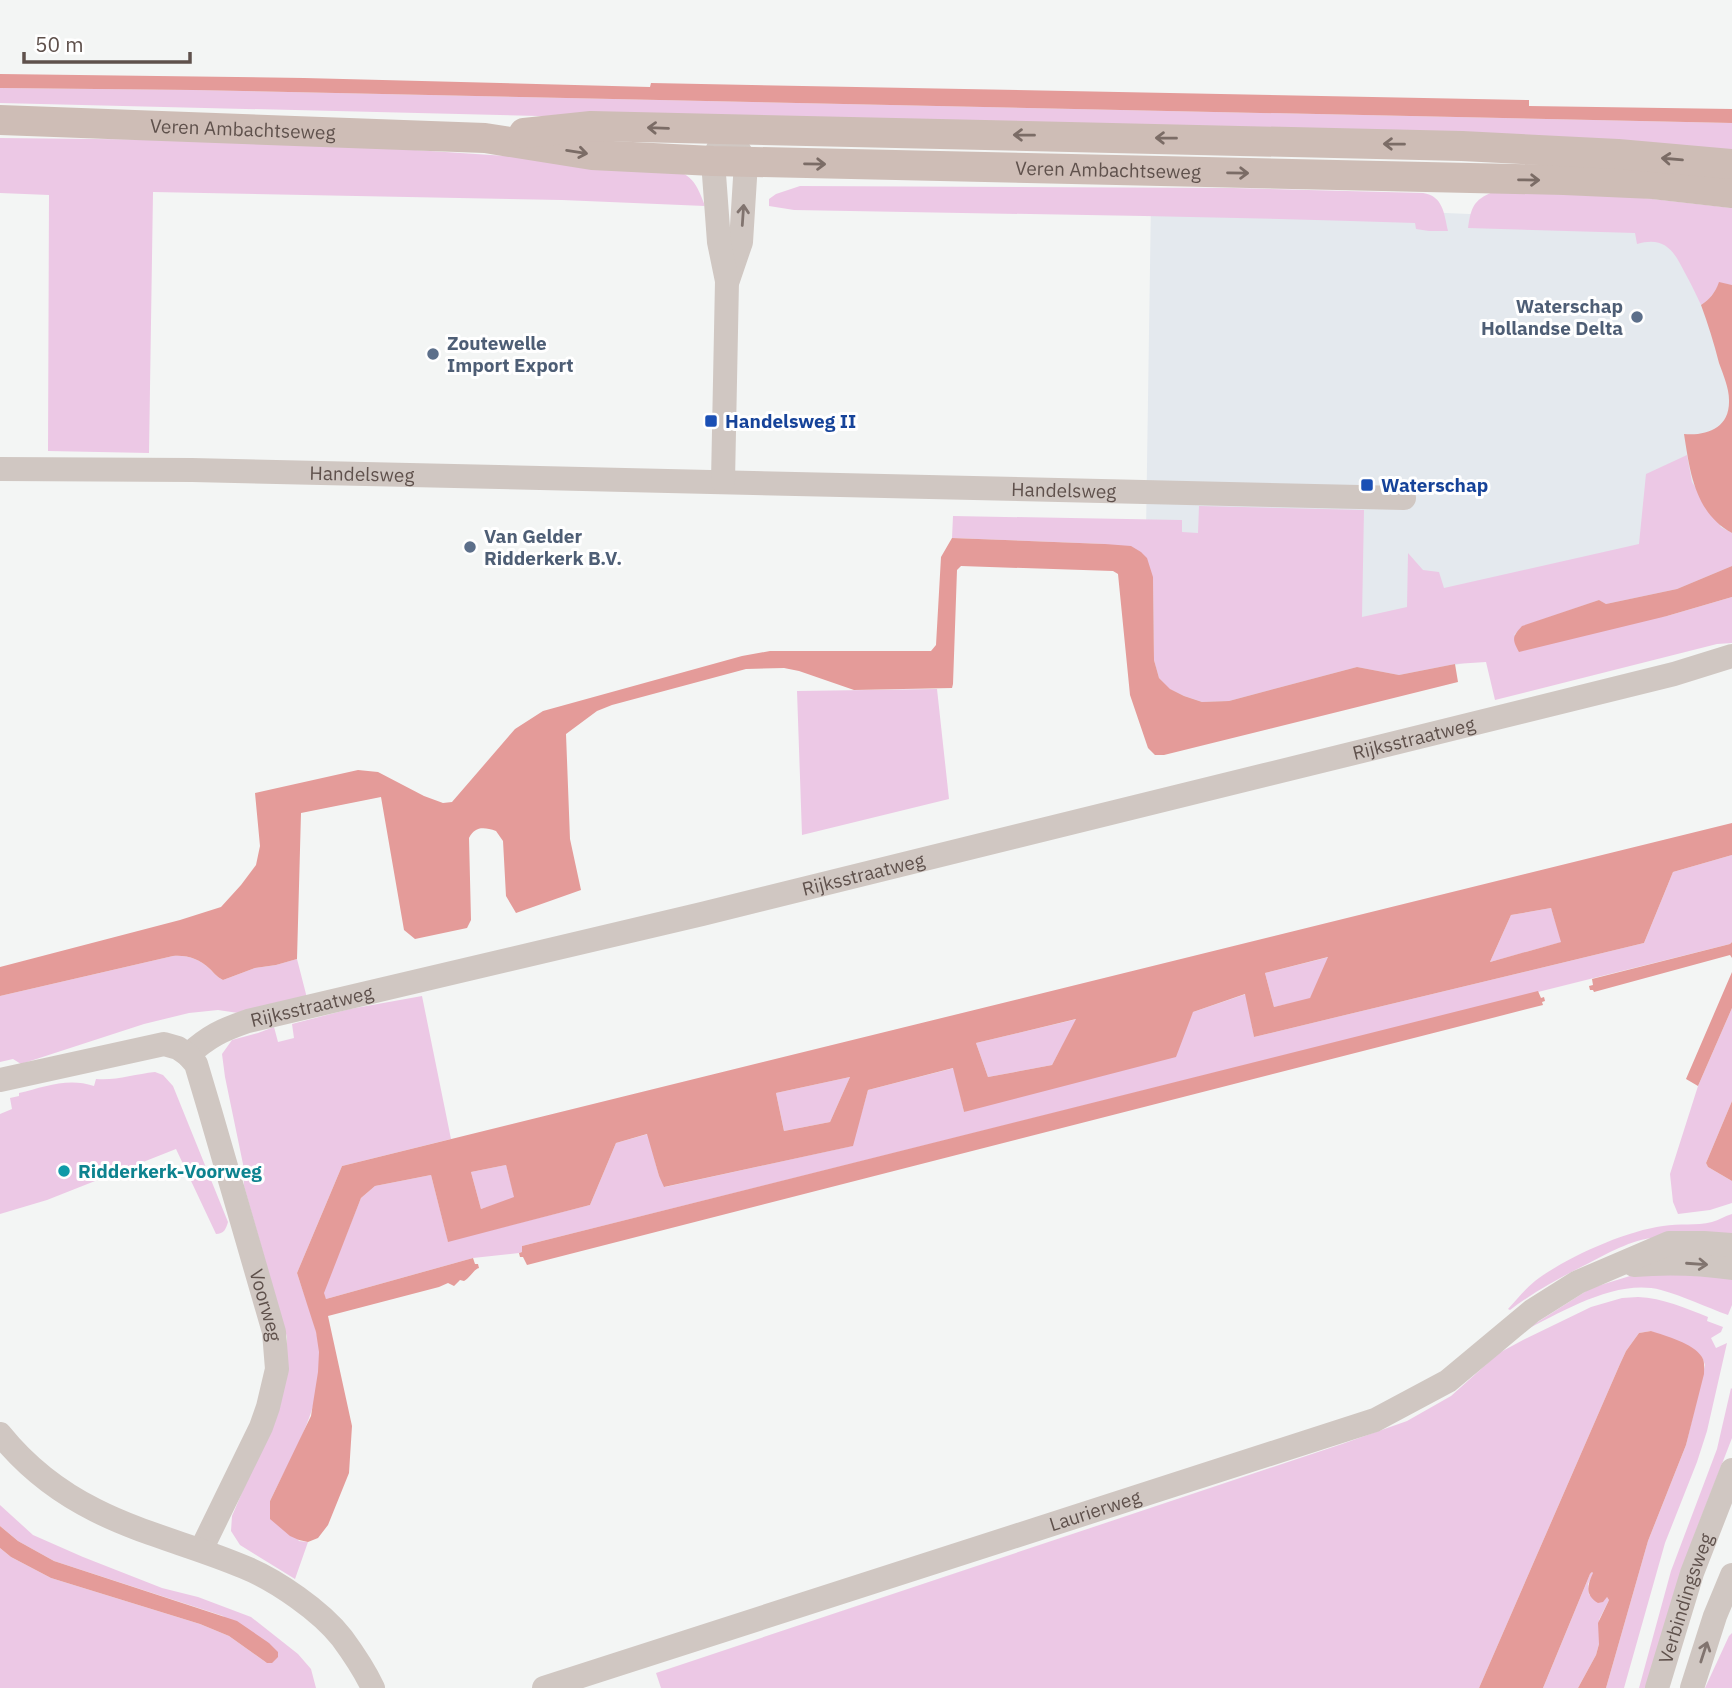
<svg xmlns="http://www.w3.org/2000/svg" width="1732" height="1688" font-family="'IBM Plex Sans',sans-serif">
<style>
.commercial{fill:#e4e9ee}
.green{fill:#ecc8e5}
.water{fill:#e49b99;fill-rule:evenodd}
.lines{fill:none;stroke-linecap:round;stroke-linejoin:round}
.minor{stroke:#d0c7c2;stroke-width:24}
.major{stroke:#cebdb6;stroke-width:30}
.oneway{stroke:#7b6c66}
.oneway2{stroke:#81746f}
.service-dot{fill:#5c6f8a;stroke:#fff;stroke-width:2.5}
.transit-dot{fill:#1a4fb4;stroke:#fff;stroke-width:2.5}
.culture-dot{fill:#0f9aa8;stroke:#fff;stroke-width:2.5}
.labels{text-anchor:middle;stroke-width:6;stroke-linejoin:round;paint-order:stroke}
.street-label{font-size:19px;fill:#5f514c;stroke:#fff}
.service-label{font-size:19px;font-weight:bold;fill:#4e5e75;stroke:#fff;text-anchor:start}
.transit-label{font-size:19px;font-weight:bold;fill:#164399;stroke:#fff;text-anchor:start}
.culture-label{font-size:19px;font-weight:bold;fill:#0d838f;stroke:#fff;text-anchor:start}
</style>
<rect width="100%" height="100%" fill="#f3f5f4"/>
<path class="commercial" d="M1151,200L1627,221L1732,242V589L1706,598L1161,744L1146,532Z"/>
<path class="green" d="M0,88L193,90L1732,123V157L1538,140L0,103Z
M0,138L278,141L659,166C689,172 695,178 705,206L562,200L153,192L149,453L48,451L49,195L0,193Z
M800,186L1233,188L1423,193C1443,196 1444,213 1448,231H1429L1416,229L1415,223C1208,216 1001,214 794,210L769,206V199L776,194Z
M1493,192L1635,197L1732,208V285L1719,283C1715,293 1710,299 1701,305C1696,294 1691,284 1685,273C1674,251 1665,236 1637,244L1635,233L1468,228C1471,208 1473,200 1493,192Z
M1687,455L1692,482L1721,527L1732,533V566L1677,589L1606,604L1599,600L1523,626L1514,635L1667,616L1732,597V643L1717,644L1495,700L1486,662L1455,664L1399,675L1357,667L1229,701L1202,702L1184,696L1169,689L1159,678L1154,660L1153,577L1105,544L952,538L953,516L1182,520V532L1198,533L1199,506L1364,510L1362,617L1407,607L1408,553L1423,570L1439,572L1444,588L1639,544L1646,474Z
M937,689L949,799L802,835L797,691Z
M1732,855V942L1730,944L522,1246V1252L519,1253L473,1258L326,1299L323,1293L361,1198L375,1186L431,1175L448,1241L590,1205L616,1143L648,1134L659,1176L665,1187L852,1146L868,1090L954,1068L964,1112L1193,1012L1246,994L1254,1037L1644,943L1673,872Z
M1551,908L1562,942L1490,962L1511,915Z
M173,956C188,955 199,959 210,969C215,974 217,977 223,980L255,968L276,965L297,959L307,998L245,1014L218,1010L189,1013L144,1024L21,1064L13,1059L0,1062V996Z
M1329,957L1310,999L1274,1007L1265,973Z
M422,996L451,1139L342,1166L297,1273C303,1292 311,1311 316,1331C332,1393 296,1447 270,1501L299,1541L308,1542L295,1579L240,1545L231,1531L232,1516L275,1415L287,1376V1337L244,1186L243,1164L225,1077L222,1054L232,1040L258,1033L274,1027L278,1042L294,1038L292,1024L350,1009Z
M1732,1008V1101L1706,1163L1708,1167L1732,1181V1203L1710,1210L1678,1214L1673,1202L1670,1174L1698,1086Z
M1077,1019L1052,1065L988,1077L976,1043Z
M155,1072L163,1075L173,1086L228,1222C226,1229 224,1234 216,1234L176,1149L47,1200L0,1214V1114L12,1109L10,1098L19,1096V1093C44,1087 68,1077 94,1086L96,1079C115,1081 135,1074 155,1072Z
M850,1077L830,1122L784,1131L776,1093Z
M506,1165L515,1198L481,1209L471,1172Z
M1732,1214V1237C1709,1237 1684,1235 1661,1237C1635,1238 1612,1251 1589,1263C1561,1277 1535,1291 1510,1310L1508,1309C1517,1299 1525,1289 1535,1281C1565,1258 1625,1231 1663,1226C1679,1223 1696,1226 1712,1222C1719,1220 1725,1216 1732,1214Z
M1643,1272L1732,1275V1305L1728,1315C1706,1307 1683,1296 1661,1290C1616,1278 1560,1313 1522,1332L1591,1288Z
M1638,1297C1663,1298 1685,1308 1708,1317L1707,1321L1723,1327L1721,1332L1711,1338L1716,1348L1727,1343L1707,1431L1697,1462L1665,1543L1624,1688H1606L1648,1541L1686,1445L1705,1365L1702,1357L1651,1331L1639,1333L1626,1351L1620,1364L1479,1688H661L656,1673L1342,1444L1407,1421L1451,1396L1499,1353L1523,1340L1591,1307L1622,1298Z
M1731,1388L1732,1389V1438L1694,1536L1649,1688H1639L1671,1571L1717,1449Z
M0,1505L33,1535L83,1557L162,1588L198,1597L251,1617L298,1654L311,1669L316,1688H0V1548L11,1557L51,1578L200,1624L229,1636L267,1663L223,1616L54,1561L18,1541L0,1526Z
M1592,1572L1594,1573L1588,1584L1589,1595L1607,1597L1609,1600L1599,1620V1644L1596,1655L1578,1688H1543L1590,1574Z
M1732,1633V1688H1705L1729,1636Z"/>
<path class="water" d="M0,74L304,78L650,87L651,83L1529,100V106L1732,109V123L193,90L0,88Z
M1719,282L1732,285V533C1695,513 1690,472 1684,434C1707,436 1730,428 1729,400C1729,388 1723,374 1719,363C1714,343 1708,324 1701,305C1710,299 1715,293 1719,282Z
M952,538L1105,544L1131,546L1141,552L1147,558L1153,577L1154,660L1159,678L1170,689L1184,696L1202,702L1229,701L1357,667L1399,675L1455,664L1458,682L1164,755H1155L1148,748L1130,695L1118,574L1113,571L961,566L957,570L953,684L952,688L854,690L799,671L784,668L746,669L612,705L597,711L566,734L570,839L581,890L516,913L506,896L503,841L496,831C484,827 475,826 469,838L471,920L467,928L415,939L404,930L381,797L301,813L297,959L276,965L255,968L223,980C217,977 215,974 210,969C199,959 188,955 173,956L0,996V967L180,920L221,907L241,885L256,865L260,846L255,793L358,770L378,772L424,796L443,803L452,802L515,729L543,711L742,656L770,651H931L936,645L941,557Z
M1732,566V597L1667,616L1519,652C1512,639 1512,637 1522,626L1599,600L1606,604L1677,589Z
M1732,823V855L1673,872L1644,943L1254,1037L1245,994L1193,1012L1176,1057L964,1112L953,1068L868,1090L853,1146L664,1187L659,1176L647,1134L616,1143L590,1205L448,1242L431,1175L375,1186L361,1198L324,1293L326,1299L473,1258L475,1264H478L479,1268C474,1269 470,1278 464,1281L460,1280L454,1286L448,1283L439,1287L328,1316L352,1426L349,1473L328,1525L318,1538L308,1542L299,1540L290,1536L270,1519V1501L311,1416L318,1372L319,1352L316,1332L297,1273L342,1166ZM1551,908L1561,942L1490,962L1511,915ZM1328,957L1310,998L1274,1007L1265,973ZM1076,1019L1052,1065L988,1077L976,1043ZM850,1077L830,1122L784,1131L776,1093ZM506,1165L514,1197L481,1209L471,1172Z
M1732,942V958L1730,955L1594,992L1593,990H1590L1589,986L1593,985L1592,979L1730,944Z
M1732,972V1008L1698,1086L1686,1079Z
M1538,991L1541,998L1544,997L1545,1001L1542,1002L1543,1005L527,1265L523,1257H520L519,1253L522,1252V1246Z
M1732,1101V1181L1708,1167L1706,1163Z
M1651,1331C1666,1336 1693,1343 1702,1357C1705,1362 1704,1368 1704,1374L1686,1445L1648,1541L1606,1688H1578L1596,1655L1599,1644L1598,1623L1609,1600L1607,1597L1603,1602L1598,1603C1585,1595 1587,1586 1593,1573L1592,1572L1590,1574L1543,1688H1479L1620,1364L1626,1351L1639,1333Z
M0,1526L18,1541L54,1561L237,1621L269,1643L278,1652V1657L272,1663H267L229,1636L200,1624L51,1578L11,1557L0,1548Z"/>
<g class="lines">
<g class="minor">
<path d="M728,280L741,242L746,162L737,147"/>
<path id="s1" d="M0,469L192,470L1404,498"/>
<path d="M723,481L727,281L719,242L713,161L726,130"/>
<path id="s2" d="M188,1055C209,1036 222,1030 248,1021L702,914L1674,674L1732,656"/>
<path id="s3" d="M0,1080L164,1044L178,1048L188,1055L196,1064L210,1111L274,1332L277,1369L268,1407L261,1427L201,1550"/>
<path d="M1634,1265C1668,1262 1698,1263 1732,1268"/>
<path d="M0,1434C25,1465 59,1492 95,1510C142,1534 195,1546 244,1567C276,1580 321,1611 342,1638C353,1653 365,1671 373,1688"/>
<path id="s4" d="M544,1688L1375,1420L1448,1381L1532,1311L1578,1282L1669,1243H1704L1732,1245"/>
<path id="s5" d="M1657,1688L1692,1573L1732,1470"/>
<path d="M1692,1688L1715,1616L1732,1575"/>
</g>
<g class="major">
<path id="s6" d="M0,120L485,138L592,155L713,161L1564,180L1653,184L1732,193"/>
<path d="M524,133L591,126L1462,146L1618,154L1732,164"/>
</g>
</g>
<defs><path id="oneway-shaft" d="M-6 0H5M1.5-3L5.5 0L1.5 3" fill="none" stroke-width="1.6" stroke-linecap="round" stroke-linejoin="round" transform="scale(1.75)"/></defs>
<g class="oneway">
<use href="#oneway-shaft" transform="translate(658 128) rotate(-178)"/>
<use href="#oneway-shaft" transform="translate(1024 135) rotate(-179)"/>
<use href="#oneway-shaft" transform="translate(1166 138) rotate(-179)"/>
<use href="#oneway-shaft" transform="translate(1394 144) rotate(-179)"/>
<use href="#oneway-shaft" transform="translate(577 152) rotate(9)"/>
<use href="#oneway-shaft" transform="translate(1672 159) rotate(-175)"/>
<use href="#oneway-shaft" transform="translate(815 164) rotate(1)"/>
<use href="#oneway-shaft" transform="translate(1238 173) rotate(1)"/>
<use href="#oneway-shaft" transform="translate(1529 180) rotate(1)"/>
</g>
<g class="oneway2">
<use href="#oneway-shaft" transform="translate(743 215) rotate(-86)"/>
<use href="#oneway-shaft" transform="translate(1697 1264) rotate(4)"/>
<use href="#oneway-shaft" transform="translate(1704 1652) rotate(-72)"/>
</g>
<g class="service-dot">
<circle cx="1637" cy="317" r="7"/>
<circle cx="433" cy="354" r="7"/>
<circle cx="470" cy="547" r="7"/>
</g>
<g class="transit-dot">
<rect x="704" y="414" width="14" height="14" rx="3.5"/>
<rect x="1360" y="478" width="14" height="14" rx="3.5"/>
</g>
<circle class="culture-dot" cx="64" cy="1171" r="7"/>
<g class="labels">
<g class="street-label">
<text dy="7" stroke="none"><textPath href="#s6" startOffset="243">Veren Ambachtseweg</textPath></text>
<text dy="7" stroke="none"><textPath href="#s6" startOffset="1110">Veren Ambachtseweg</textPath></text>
<text dy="7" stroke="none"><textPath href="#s1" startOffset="362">Handelsweg</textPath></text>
<text dy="7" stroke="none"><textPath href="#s1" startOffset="1064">Handelsweg</textPath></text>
<text dy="7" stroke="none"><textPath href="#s2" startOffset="1269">Rijksstraatweg</textPath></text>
<text dy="7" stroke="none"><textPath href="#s2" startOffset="702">Rijksstraatweg</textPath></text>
<text dy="7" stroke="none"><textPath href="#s2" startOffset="135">Rijksstraatweg</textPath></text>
<text dy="7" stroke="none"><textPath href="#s3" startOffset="458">Voorweg</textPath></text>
<text dy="7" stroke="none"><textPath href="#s4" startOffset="579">Laurierweg</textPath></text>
<text dy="7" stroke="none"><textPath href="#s5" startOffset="94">Verbindingsweg</textPath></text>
</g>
<g class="service-label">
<text x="1623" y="313" text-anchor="end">Waterschap<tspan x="1623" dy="22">Hollandse Delta</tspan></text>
<text x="447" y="350">Zoutewelle<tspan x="447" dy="22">Import Export</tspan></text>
<text x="484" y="543">Van Gelder<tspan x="484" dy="22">Ridderkerk B.V.</tspan></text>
</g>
<g class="transit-label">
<text x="725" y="428">Handelsweg II</text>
<text x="1381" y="492">Waterschap</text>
</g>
<g class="culture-label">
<text x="78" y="1178">Ridderkerk-Voorweg</text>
</g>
</g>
<path d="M24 52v10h166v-10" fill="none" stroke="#5f514c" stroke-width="3.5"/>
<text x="35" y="52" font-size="21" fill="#5f514c" stroke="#ffffff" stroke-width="5" paint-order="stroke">50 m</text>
</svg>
